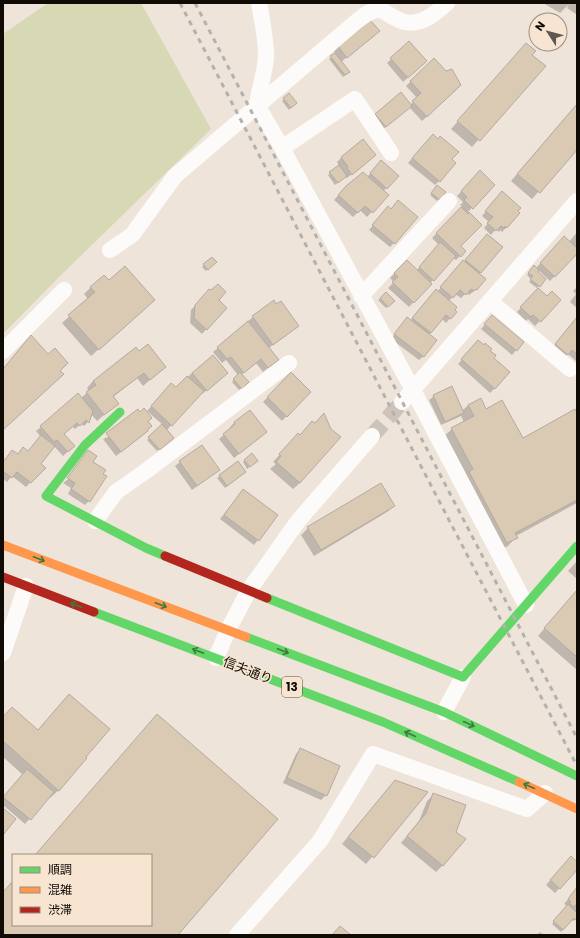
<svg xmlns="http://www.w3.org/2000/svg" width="580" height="938" font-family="Poppins,'Noto Sans JP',sans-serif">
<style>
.green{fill:#d7d8b4}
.shadow{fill:#0003}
.building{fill:#dac9b3;stroke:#b3aba3}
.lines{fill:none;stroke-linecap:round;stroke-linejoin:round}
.street-tunnel{stroke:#cec3b9;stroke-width:16;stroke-dasharray:16 8;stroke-linecap:butt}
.street{stroke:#fdfbf9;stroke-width:16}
.fast{stroke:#63d668;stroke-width:9}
.slow{stroke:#ff974d;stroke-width:9}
.jam{stroke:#b3261e;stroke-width:9}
.rail{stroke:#b4b1ae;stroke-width:3;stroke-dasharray:5 5;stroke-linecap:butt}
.oneway{stroke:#3e7b3c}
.labels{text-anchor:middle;stroke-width:3.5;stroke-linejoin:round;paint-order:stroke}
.shield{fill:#f7e4d1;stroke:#564c43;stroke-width:1}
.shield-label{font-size:12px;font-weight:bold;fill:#110b06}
.street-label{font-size:13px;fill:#110b06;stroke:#f7e4d1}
</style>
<rect width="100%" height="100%" fill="#efe4d9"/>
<path class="green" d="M48,3H141L211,129L59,277L3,334V34Z"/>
<path class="shadow" d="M543,3H577V15L567,8L569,4L560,13Z
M370,21L374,36L341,62L347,74L343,77L329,59L336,54L334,52L338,47Z
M520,51L530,55L544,67L472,147L451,129Z
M391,59L421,66L403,82L387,63Z
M434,59L456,90L422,121L409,107L381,131L371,119L376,115L410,105L417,98L406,86Z
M289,95L294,105L289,110L282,101Z
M577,104V148L532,199L511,181Z
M428,140L451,159L439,181L435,185L408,163Z
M363,141L370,160L347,178L345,177L335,185L328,175L339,166L337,162L341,158Z
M377,166L386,188L383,192L387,195L367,217L360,210L353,217L334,200L341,192L367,177Z
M480,172L494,185L468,212L481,225L460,246L465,251L456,260L453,258L409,307L388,288L394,282L390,278L407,261L416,271L439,245L432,238L462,207L460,205L463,202L457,196Z
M435,189L439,199L437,201L430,195Z
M498,197L507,227L502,232L500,230L499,232L496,229L491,235L484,228L489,222L482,216Z
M391,210L394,243L390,247L369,230L384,212Z
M577,232V253L550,281L538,270L537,272L545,279L537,288L529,282L531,279L527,275L532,269L536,268L565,238L569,242Z
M483,240L501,247L479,274L477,289L469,295L466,293L461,298L455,294L449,301L456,312L446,323L442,319L429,335L424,356L419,360L391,339L403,323L410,321L431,295L437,292Z
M214,264L206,271L202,267L204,265Z
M109,282L147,307L91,356L62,323L88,299L84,294L91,287Z
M577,287V308L570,302L576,294L573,291Z
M538,289L547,298L560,300L535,326L528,319L526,321L517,312Z
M386,293L394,301L386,308L378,300Z
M205,295L218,300L225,308L202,334L190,323L191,310Z
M276,305L298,326L269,348L273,364L263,372L256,363L241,375L248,382L239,390L232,382L238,375L226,360L222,363L213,352L249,322L248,321L253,317Z
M577,318V362L568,354L563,358L551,349Z
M488,321L523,342L512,355L481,329Z
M474,346L488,351L492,358L495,388L490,393L458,364Z
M139,352L165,367L143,386L137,378L113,397L117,404L97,421L91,414L88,422L84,426L81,424L75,429L72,426L63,434L74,446L63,456L54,446L40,465L44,468L26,487L12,476L7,482L3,479V462L17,455L28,452L41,437L36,431L41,427L78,395L81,398L89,391L87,388L93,381Z
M192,373L222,378L202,394L201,393L166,431L172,438L157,451L147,440L163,425L147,411L167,389L176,388Z
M291,373L310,392L282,421L263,402Z
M434,396L462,411L468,405L486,410L522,439L577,415V503L516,536V537L508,546L498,551L443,437L452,429L464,422L461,416L441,425L429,400Z
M250,411L266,432L234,458L219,439L231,429L230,427L234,423Z
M148,421L147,430L143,435L116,456L103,439Z
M292,441L300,483L293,489L270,469L276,464L273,462Z
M245,460L255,463L247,469L243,462Z
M92,462L89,501L85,505L68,494L71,488L63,483Z
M180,462L219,470L192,490L175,466Z
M238,462L243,474L225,488L217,478Z
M243,490L277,515L254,545L220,519Z
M394,506L387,512L314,556L301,535L308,528Z
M577,561V579L568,571Z
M577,590V670L538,636Z
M3,718L59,790L50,798L49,797L25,824L3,805V798L23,775L3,757Z
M300,750L326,795L321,800L283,783L296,754Z
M389,788L427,793L366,864L342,844Z
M434,794L443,865L436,872L401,843L419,821L427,801Z
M567,862L577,863V868L555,893L546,885Z
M577,888V918L574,921L572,920L561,932L552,924L567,906L564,904Z
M540,932L544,935H537Z"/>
<path class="building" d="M370,20L380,31L347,58L338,46Z
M409,41L427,61L408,78L390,58Z
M526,43L536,51L532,55L546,66L480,141L457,121Z
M335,53L350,72L345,75L330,56Z
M434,58L446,71L452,69L461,85L427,117L412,101L421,93L410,81Z
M401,92L412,106L386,127L375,114Z
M289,93L297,103L291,108L283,98Z
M577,104V150L540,193L517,174Z
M433,134L438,139L440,136L459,152L452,159L456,163L440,182L412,158Z
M363,139L376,155L352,175L347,168L348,167L341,157Z
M381,160L399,176L387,189L370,173Z
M339,165L347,176L338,183L329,172Z
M480,170L495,185L473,209L464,200L467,197L461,191Z
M363,172L389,195L373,213L365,206L358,213L338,195L346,186Z
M437,185L446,192L440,200L431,193Z
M502,191L521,208L518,211L520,213L507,228L505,226L504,228L501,226L496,231L487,223L493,217L485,211Z
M398,200L418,217L395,244L372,225L388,206L391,209Z
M461,207L468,214L469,212L482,225L461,246L466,251L461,257L436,233Z
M487,234L503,247L481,273L465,260Z
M564,236L577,248V254L555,277L540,263Z
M440,242L456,256L434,281L419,267Z
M212,257L217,262L208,270L203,264Z
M407,260L432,284L414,303L392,282L398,277L394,273Z
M463,260L486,279L477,290L476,289L474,291L471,289L466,295L460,290L453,298L440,287Z
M534,265L539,270L538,272L546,279L540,287L530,279L533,276L528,273Z
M125,266L155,300L99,350L68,315L95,292L90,287L104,275L109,280Z
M218,284L226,292L219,300L227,308L207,330L194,318L195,305L209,289L211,290Z
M538,288L547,296L552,291L561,300L541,322L533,315L531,317L520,307Z
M436,289L457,307L455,310L457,312L451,319L446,315L431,333L412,318Z
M386,292L395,301L388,307L380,298Z
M274,300L276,304L281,301L299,326L273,345L252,316Z
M492,315L524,342L517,351L484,324Z
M407,317L437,340L424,357L394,334Z
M577,317V354L572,350L568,355L555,344Z
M248,321L279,360L268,368L261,359L244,373L231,357L227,359L217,347Z
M31,335L48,354L55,348L68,363L60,371L64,374L3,430V369Z
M478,340L484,345L485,343L492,349L490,351L496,355L494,358L510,372L495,389L461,359Z
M148,344L166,367L150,380L144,373L113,396L119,404L104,415L86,392L96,385L93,381L136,347L139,351Z
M213,355L228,373L207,391L192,373Z
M240,372L249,382L242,389L233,379Z
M291,372L311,392L287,417L267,397Z
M187,376L204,391L172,426L151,406L171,383L176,387Z
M452,386L464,413L445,422L433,395Z
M78,393L93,411L89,423L86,420L80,426L77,423L64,434L75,446L68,452L57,440L54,442L40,426Z
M481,398L486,409L502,400L523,438L575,409L577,413V500L515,533L518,538L507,543L469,472L473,469L451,428L474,416L468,405Z
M144,408L152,418L148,421L152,426L148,429V431L121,452L106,433L138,409L140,412Z
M250,410L267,432L239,454L223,434L235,424L234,422Z
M324,413L331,429L341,437L300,483L276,462L281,456L279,454L298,433L300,435L312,421L315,423Z
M162,424L174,438L160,450L148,437Z
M41,435L55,446L41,464L46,468L31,483L17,472L12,478L3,471V462L12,450L18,454L23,447L28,451Z
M202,445L220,470L197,486L179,461Z
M88,450L97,456L93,462L106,470L103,474L107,476L90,502L71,489L75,483L67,478Z
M252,453L258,461L250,467L244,460Z
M238,461L246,472L227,486L219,475Z
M381,483L395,506L321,550L307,527Z
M243,489L278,515L259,541L224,515Z
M577,590V657L544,628Z
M69,694L110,729L86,757L87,758L59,791L3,741V717L12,707L38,730Z
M157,714L278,819L178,935H3V892L13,881V925H151V855H35Z
M300,748L340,766L327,796L287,778Z
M27,769L54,792L31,820L3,797Z
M395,780L428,792L374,858L348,837Z
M433,793L466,805L456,832L466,839L443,866L407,836L426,813Z
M3,808L16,819L3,835Z
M571,856L577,862V870L560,889L550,880Z
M577,887V906L575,905L573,907L569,903L571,902L568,899Z
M568,904L577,913V919L576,920L574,918L563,930L553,921Z
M340,926L351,935H332Z"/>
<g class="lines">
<path class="street-tunnel" d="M372,436L402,402"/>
<path class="street" d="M259,3C262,20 266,38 266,56C265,73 259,89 257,105L282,148L413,390L526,605
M282,148L355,99L391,153
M110,250L132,235L175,176L357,21C363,17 371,9 379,10C384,10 390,16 395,18C415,30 432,17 447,3
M361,296L449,201
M490,301L570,369
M3,351L64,290
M402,402L577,201
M95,521L116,492L146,471L289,363
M3,653L26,586
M216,658L228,630L249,590L298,521L372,436
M444,712L463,677
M237,935L320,841L373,754L527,809L545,793"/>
<path class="fast" d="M120,412L85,445L46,496L146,548L165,556
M267,598L463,677L577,546
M94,612L383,722L519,782
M246,637L444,712L577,776"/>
<path class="slow" d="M3,545L246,637
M519,782L577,809"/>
<path class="jam" d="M165,556L267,598
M3,577L94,612"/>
<path class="rail" d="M180,3L577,766
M195,3L577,738"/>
</g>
<defs><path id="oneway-shaft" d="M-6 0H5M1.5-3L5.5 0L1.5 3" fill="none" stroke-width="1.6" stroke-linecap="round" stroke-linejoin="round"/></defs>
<g class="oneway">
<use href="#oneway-shaft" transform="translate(39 559) rotate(21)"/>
<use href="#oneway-shaft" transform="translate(76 605) rotate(-159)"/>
<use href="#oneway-shaft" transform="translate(161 605) rotate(21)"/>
<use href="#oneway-shaft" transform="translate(198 651) rotate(-159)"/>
<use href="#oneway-shaft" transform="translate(283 651) rotate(21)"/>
<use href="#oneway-shaft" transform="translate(469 724) rotate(25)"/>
<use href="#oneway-shaft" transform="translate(410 734) rotate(-156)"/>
<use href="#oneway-shaft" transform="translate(529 786) rotate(-156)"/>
</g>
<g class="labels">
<rect class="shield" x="282" y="677" width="20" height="20" rx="3"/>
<g class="shield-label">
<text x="292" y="691">13</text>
</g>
<g class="street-label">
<text transform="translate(248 670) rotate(21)" y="5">信夫通り</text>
</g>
</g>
<rect width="580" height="938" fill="none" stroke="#110b06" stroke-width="8"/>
<rect x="12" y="854" width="140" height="72" fill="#f7e4d1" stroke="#9b8d80"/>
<rect x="20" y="867" width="20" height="6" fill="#63d668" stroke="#9b8d80"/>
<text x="48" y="874" font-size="12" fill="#110b06">順調</text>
<rect x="20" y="887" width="20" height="6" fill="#ff974d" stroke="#9b8d80"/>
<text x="48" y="894" font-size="12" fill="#110b06">混雑</text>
<rect x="20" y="907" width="20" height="6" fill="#b3261e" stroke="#9b8d80"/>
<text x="48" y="914" font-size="12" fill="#110b06">渋滞</text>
<g transform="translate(548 32) rotate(306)"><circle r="19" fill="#f7e4d1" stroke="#9b8d80"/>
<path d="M0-3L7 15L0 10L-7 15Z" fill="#5f5750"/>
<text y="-6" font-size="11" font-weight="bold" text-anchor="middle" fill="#110b06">N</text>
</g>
</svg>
